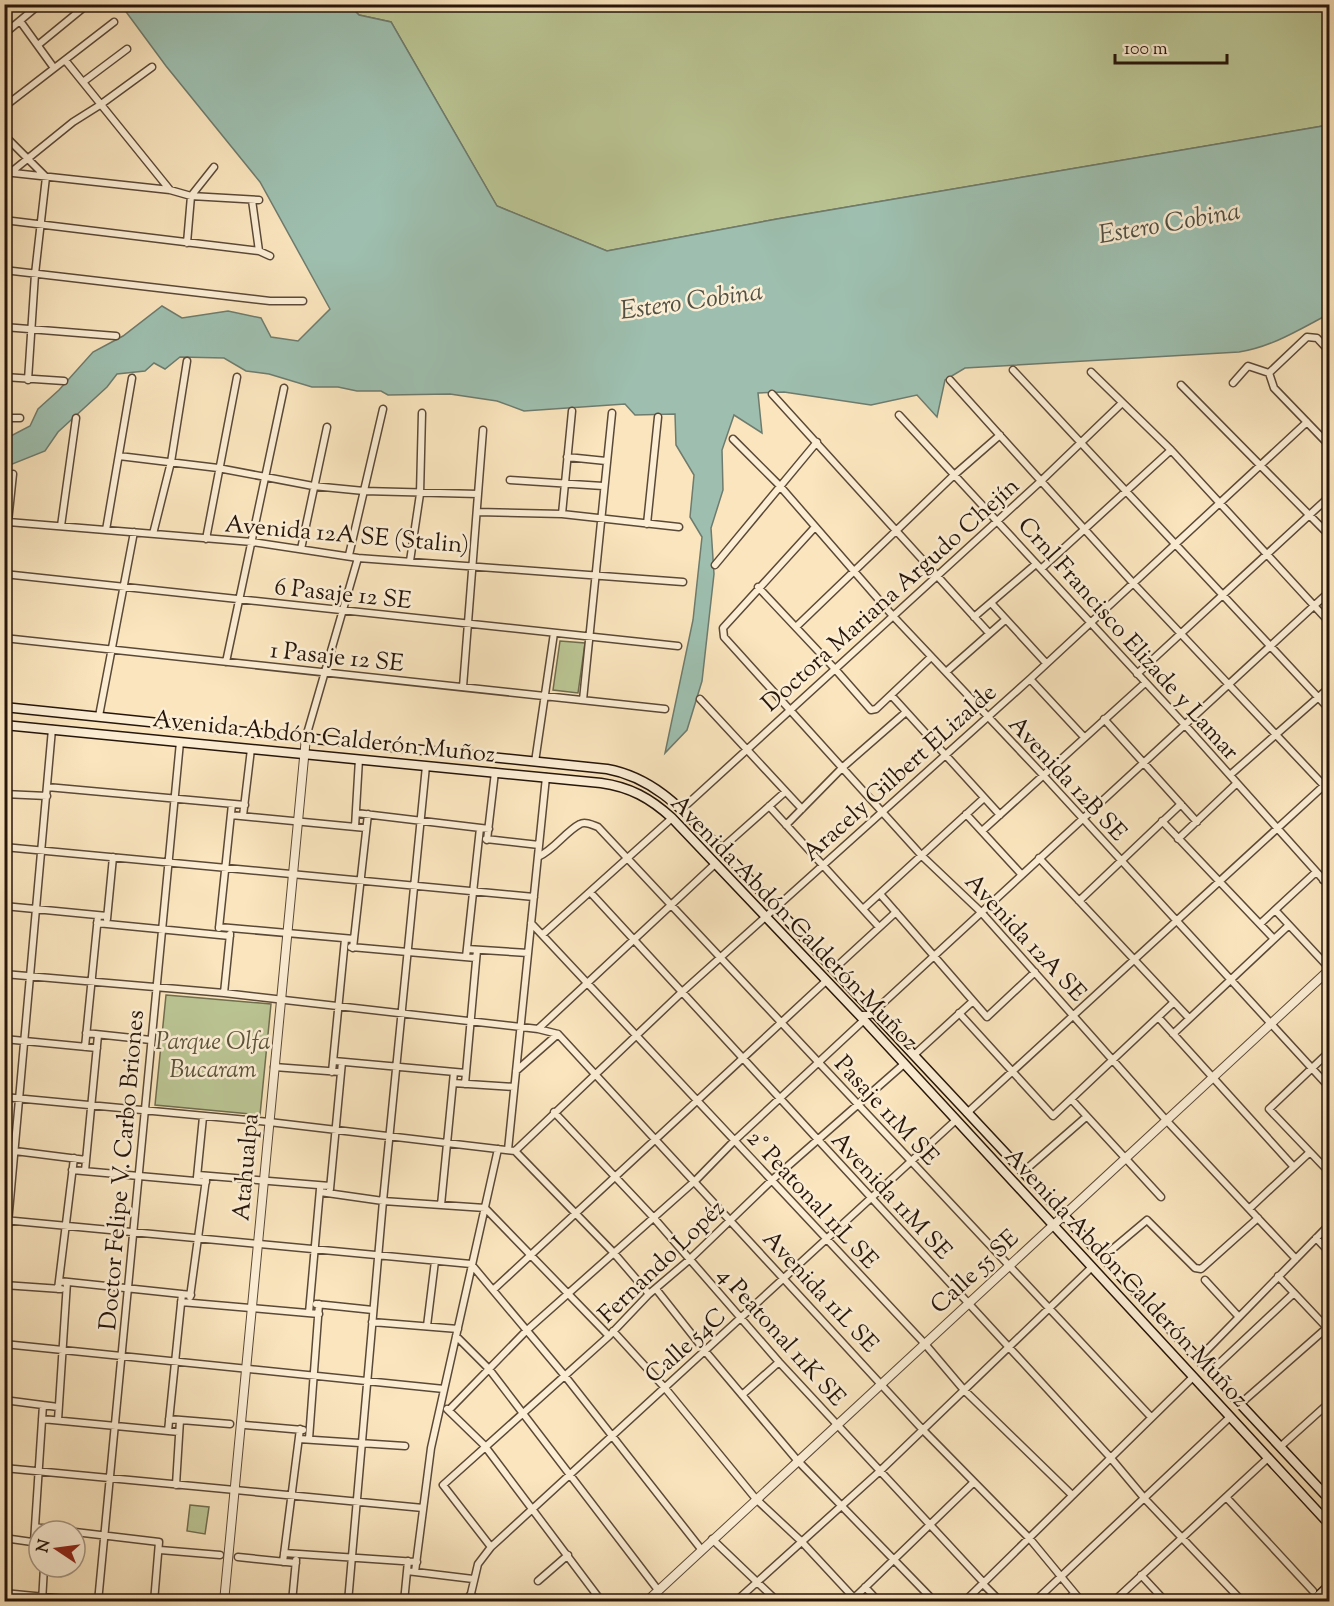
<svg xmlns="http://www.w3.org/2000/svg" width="1334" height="1606" font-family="'Sorts Mill Goudy',serif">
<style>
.green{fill:#bbc594;stroke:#706d4f;stroke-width:1.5}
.water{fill:#9ebfaf;stroke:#6e7b6d;stroke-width:1.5}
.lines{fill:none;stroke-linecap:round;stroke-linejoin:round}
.minor-casing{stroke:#5b4937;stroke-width:9}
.tertiary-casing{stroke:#5b4937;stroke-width:10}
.secondary-casing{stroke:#26150a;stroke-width:11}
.minor{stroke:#fceed5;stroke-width:6}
.tertiary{stroke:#fceed5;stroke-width:8}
.secondary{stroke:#fceed5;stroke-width:8}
.labels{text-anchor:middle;stroke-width:5;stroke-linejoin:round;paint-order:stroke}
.street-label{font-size:24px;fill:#26150a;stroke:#fceed5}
.park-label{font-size:24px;font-style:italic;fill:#5a533a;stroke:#fceed5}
.water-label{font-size:26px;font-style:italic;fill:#505044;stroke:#fceed5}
</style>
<rect width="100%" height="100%" fill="#fae5be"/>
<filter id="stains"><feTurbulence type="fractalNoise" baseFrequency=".00333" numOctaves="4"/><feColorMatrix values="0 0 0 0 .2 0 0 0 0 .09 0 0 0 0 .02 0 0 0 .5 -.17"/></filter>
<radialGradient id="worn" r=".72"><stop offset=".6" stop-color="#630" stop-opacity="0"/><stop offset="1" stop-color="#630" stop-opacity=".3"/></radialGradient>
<path class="green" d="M349,5H1329V125L777,219L607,251L497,206L391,22L359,15Z
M560,641L585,643L578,693L553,690Z
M166,995L271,1004L260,1115L155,1105Z
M190,1505L209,1507L205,1534L187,1531Z"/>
<path class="water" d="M121,5H349L359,15L391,22L497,206L607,251L777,219L1329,125V314C1300,329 1272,347 1239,352L965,368L945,380L937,417L917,395L871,405L784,392L758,393L762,433L734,415L722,450L723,490L711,528L714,574L702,681L687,730L665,753L693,620L702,537L690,517L694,475L676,445L675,414L635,415L625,404L524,411L497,401L450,394L388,395L381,391H357L338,387H312L269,374L246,371L224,358L180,357L165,369L154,363L145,371L117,374L107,387L58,432L45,451L5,467V439L30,426L38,409L59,390L93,352L123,336L162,306L182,318L228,311L261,318L271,337L298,341L330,309L260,182L166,66Z"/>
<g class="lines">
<g class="minor-casing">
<path id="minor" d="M20,21L54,68
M4,34L40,4
M38,45L88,4
M65,60L170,190
M83,82L127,49
M4,107L114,22
M4,135L46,177L35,274L28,380
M4,172L170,190L191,196L259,200
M10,173L73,122L100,105L152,67
M252,200L259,251
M4,220L259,251L270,256
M187,243L191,196L214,167
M4,270L270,301H303
M4,327L116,336
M1330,352L1317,338L1307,337L1269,373L1274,388L1330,446
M1013,370L1330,710
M1091,372L1171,450L1330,623
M4,377L64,381
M950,380L1133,583L1330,792
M1233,383L1248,366L1269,373
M1181,385L1330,536
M772,394L989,633
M899,415L1185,725L1330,887
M4,418H20
M733,439L779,485L893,616L1043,775L1330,1088
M119,456L218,468L313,486L364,491L478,494
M567,457L606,461
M510,480L603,486
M477,512L562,514L679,527
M562,514L572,411
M8,522L252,542L358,558L683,582
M647,524L658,417
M61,526L76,418
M815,527L723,628L724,637L922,856L981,912L1166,1120L1296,1259
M106,530L132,378
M153,534L171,462L187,361
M206,539L237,377
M301,549L327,427
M349,555L383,409
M4,560L13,474
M410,561L420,494L422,413
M715,565L817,442
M1041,569L1171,450
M4,574L678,646
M758,587L835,669L871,710L876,709L931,657
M992,604L1046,663
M974,617L1036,564
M796,627L953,476L1000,435
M4,638L665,709
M226,662L284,388
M946,672L1005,620
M1137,674L1330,496
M1030,679L1084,737
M463,687L483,430
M891,695L1000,815
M700,699L802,809
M583,700L612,413
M99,716L134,532
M1104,719L1197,822
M306,737L358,558
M535,762L554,633
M1230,775L1330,687
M47,787L245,805
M4,794L47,796
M769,806L879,927
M682,809L1041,481L1121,404
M356,813L489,829
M966,814L1022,875
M231,815L366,828
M243,816L251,749
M1162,821L1274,939
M786,825L843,767L906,712
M355,827L359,759
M982,831L1145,683
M486,839L539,845
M1178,839L1237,783
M487,840L495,772
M4,847L534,897
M721,849L785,792
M538,857C555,849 565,832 580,824C585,821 593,825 598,827L1151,1417
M1039,858L1188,1017
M1323,880L1330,873
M590,892L1109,1456L1145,1499L1243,1602
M880,894L987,1017L1035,972
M1079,901L1181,804
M4,906L107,916
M863,909L984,798
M1276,911L1330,969
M107,919L113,857
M97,923L230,936
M531,923L925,1344L964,1390L1072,1495
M1260,924L1316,872
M219,927L354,939
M219,928L232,804
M543,934L672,818
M351,947L476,958
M353,948L368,814
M467,949L528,953
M466,957L480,828
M834,969L896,912
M4,974L224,993L538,1029L558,1034L923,1430L1030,1539L1082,1602
M224,993L230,934
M959,1013L1053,1116L1174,1002
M860,1015H870L1330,591
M1158,1017L1293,1166
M538,1029L715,864
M86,1033L151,1040
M1173,1034L1289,925
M4,1039L97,1048
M85,1047L98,916
M1330,1051L1269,1109L1330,1173
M914,1055L973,1001
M334,1061L466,1073
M274,1067L341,1072
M516,1071L558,1034
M332,1072L345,939
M453,1083L514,1087
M465,1084L477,950
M4,1097L269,1122L515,1151
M1071,1099L1161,1197
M554,1112L653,1217L779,1362L984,1583
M967,1113L1330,780
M508,1150L546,777
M15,1151L86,1160
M515,1151L682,992L1030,679L1307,422
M515,1151L613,1252L649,1294
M72,1170L206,1182
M85,1171L98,1035
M1023,1172L1086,1117
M198,1175L330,1186
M197,1177L203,1117
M330,1189L342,1062
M320,1192L383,1201L485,1208L609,1336
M441,1205L454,1072
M1250,1208L1310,1152
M4,1220L471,1264L565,1376L701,1549
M1316,1238L1330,1253
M1103,1257L1147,1220L1195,1268L1201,1269L1258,1218
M4,1268L52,729
M1278,1276L1329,1330
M1205,1280L1239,1317
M59,1281L191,1295
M4,1285L61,1289
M58,1289L74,1158
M656,1289L705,1351L797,1460L935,1602
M493,1290L826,981
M190,1297L206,1179
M181,1302L319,1314
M316,1304L373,1310
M309,1313L320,1189
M372,1322L458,1329
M427,1326L435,1261
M613,1331L665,1388L756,1499L802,1542L854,1598
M456,1336L489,1369L658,1590
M4,1344L444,1389
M1198,1359L1330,1224
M1210,1372L1294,1293
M742,1395L779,1362
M4,1400L58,1407
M1240,1404L1330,1325
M447,1409L484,1445L602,1602
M449,1410L526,1331L696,1180L734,1141L864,1020
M42,1419L179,1432
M169,1419L230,1424
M58,1420L67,1282
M245,1425L303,1430
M168,1431L182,1294
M299,1439L405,1446
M309,1439L319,1304
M1280,1447L1330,1402
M4,1468L423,1508
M176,1485L180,1420
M1226,1497L1313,1591
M35,1527L64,1531
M75,1532L159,1542L154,1602
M4,1538L39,1543
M712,1539L778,1602
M34,1542L43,1405
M491,1547L443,1485L609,1336L649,1294L689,1260L772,1180L904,1064
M160,1550L220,1555
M284,1553L417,1562
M238,1557L296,1563
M283,1562L300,1429
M407,1571L473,1579
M415,1572L431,1448L498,1149
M1141,1575L1166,1602
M538,1581L568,1555
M983,1584L1001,1602
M865,1587L879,1602
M4,1593L96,1602
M470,1595L482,1602
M42,1602L44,1567
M98,1602L180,742
M292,1602L296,1560
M348,1602L383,1201L426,766
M404,1602L408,1561
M469,1602L478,1564L491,1547L956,1120
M735,1602L880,1471L1092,1267
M850,1602L973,1483
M964,1602L1193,1377
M1034,1602L1230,1417
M1066,1602L1074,1593
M1113,1602L1268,1458"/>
</g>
<g class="tertiary-casing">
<path id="tertiary" d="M224,1602L306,737
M646,1602L1330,969"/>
</g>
<g class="secondary-casing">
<path id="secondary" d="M4,707L607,769C657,778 687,815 721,849L1330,1500
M4,725L601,783C630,787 650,798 672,818L864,1020L1330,1525
M1312,1602L1330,1585
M1326,1602L1330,1598"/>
</g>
<use href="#minor" class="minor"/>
<use href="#tertiary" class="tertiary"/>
<use href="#secondary" class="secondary"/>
</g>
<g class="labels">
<g class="street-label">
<text transform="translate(347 534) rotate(5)" y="8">Avenida 12A SE (Stalin)</text>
<text transform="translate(343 593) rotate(6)" y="8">6 Pasaje 12 SE</text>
<text transform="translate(890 594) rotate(-42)" y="8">Doctora Mariana Argudo Chejín</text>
<text transform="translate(1129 638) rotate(48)" y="8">Crnl Francisco Elizade y Lamar</text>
<text transform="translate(337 656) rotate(6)" y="8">1 Pasaje 12 SE</text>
<text transform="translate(324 736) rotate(6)" y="8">Avenida Abdón Calderón Muñoz</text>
<text transform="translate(899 772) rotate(-42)" y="8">Aracely Gilbert ELizalde</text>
<text transform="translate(1068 778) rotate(47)" y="8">Avenida 12B SE</text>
<text transform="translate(795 922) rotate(46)" y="8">Avenida Abdón Calderón Muñoz</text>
<text transform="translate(1026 937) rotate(47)" y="8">Avenida 12A SE</text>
<text transform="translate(887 1110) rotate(47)" y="8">Pasaje 11M SE</text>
<text transform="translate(245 1167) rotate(-85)" y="8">Atahualpa</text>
<text transform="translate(121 1170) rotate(-85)" y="8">Doctor Felipe V. Carbo Briones</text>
<text transform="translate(892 1195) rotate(47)" y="8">Avenida 11M SE</text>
<text transform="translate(813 1199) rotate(47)" y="8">2° Peatonal 11L SE</text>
<text transform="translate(661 1261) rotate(-44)" y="8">Fernando Lopéz</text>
<text transform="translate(974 1271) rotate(-43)" y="8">Calle 55 SE</text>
<text transform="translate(1127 1277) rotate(47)" y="8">Avenida Abdón Calderón Muñoz</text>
<text transform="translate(821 1291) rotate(47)" y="8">Avenida 11L SE</text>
<text transform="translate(782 1336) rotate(48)" y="8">4 Peatonal 11K SE</text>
<text transform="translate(685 1345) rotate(-42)" y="8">Calle 54C</text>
</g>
<g class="park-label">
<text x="213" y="1049">Parque Olfa<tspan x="213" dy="28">Bucaram</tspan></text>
</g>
<g class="water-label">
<text transform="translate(1169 222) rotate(-10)" y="9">Estero Cobina</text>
<text transform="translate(691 300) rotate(-8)" y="9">Estero Cobina</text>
</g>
</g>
<rect width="1334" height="1606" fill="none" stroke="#fae5be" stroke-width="24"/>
<rect x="6" y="6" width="1322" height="1594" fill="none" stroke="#26150a" stroke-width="3"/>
<rect x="12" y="12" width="1310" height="1582" fill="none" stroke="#26150a" stroke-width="1.5"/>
<g transform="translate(57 1549) rotate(283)"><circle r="28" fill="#fceed5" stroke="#a69784" stroke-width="1.5"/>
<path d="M0-4.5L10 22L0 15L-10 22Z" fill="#8f2418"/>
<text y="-9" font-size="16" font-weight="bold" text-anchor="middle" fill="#26150a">N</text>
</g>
<path d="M1115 54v9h112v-9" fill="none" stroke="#26150a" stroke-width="3"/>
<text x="1124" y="54" font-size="18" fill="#26150a" stroke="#fceed5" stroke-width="4.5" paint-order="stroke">100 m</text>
<rect width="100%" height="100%" filter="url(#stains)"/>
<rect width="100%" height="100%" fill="url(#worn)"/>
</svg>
